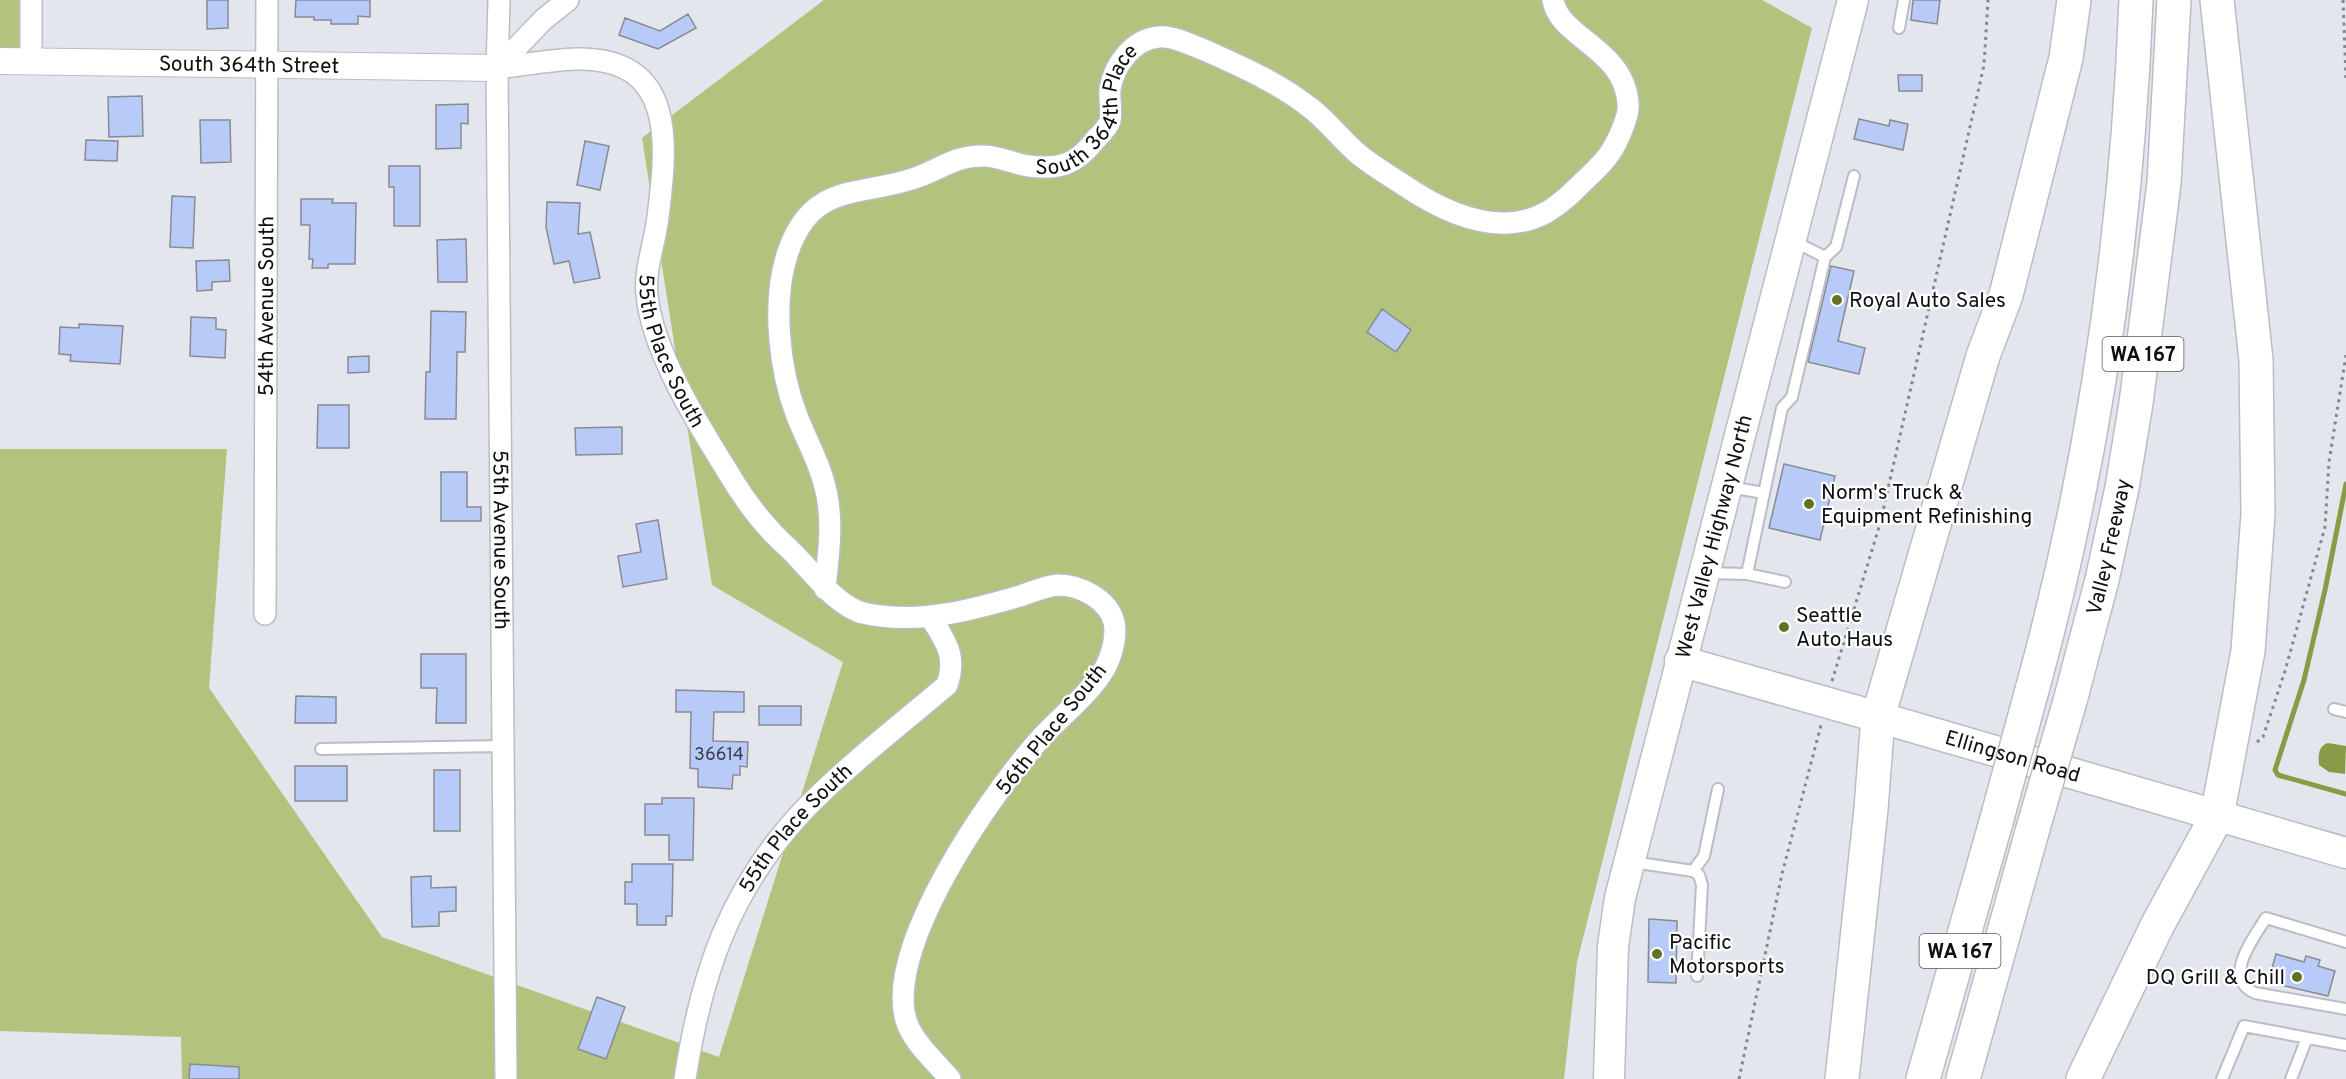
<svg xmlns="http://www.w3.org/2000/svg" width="2346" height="1079" font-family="Overpass,sans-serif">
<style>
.green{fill:#b2c37e}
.water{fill:#899b47}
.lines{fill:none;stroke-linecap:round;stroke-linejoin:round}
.stream{stroke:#899b47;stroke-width:5}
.building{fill:#b8cbf8;stroke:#898b92;stroke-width:1.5}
.service-casing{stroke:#babdc4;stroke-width:14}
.minor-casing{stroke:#babdc4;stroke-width:24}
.tertiary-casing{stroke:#babdc4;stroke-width:28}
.secondary-casing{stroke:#babdc4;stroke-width:33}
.motorway-casing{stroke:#babdc4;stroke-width:36}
.path{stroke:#85878c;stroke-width:3;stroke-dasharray:3 4.5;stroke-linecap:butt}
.service{stroke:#fff;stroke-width:10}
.minor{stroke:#fff;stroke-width:21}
.tertiary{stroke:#fff;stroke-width:26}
.secondary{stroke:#fff;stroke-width:30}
.motorway{stroke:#fff;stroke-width:33}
.motorway-bridge-casing{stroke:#babdc4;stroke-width:36;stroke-linecap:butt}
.motorway-bridge{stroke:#fff;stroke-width:33}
.poi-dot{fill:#63721f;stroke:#fff;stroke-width:2}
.labels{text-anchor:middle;stroke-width:4.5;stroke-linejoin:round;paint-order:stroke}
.number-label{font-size:18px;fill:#383e4b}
.shield{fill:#fff;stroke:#565758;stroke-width:1.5}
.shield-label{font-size:20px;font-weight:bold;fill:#0e0f11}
.street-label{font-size:21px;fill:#0e0f11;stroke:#fff}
.poi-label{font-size:21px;fill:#0e0f11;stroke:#fff;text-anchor:start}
</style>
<rect width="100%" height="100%" fill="#e3e6ed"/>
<path class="green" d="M0,0H43L41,61H0Z
M824,0H1762L1812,28L1577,962L1564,1079H182L181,1037L0,1031V449H227L209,688L382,937L719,1057L843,662L712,585L642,138Z"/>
<path class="water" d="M2328,743L2346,746L2345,774L2329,772L2319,765C2318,756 2318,746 2328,743Z"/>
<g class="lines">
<path class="stream" d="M2346,484L2325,590L2304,680L2275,770L2278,775L2346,794"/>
</g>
<path class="building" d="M207,0H228V28L207,29Z
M296,0H370V17L358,16V24H331V20H314V17H295Z
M1913,0H1940L1937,24L1911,20Z
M688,14L696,28L658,49L619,35L625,18L660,31Z
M1898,75H1922V91H1899Z
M142,96L143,136L109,137L108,97Z
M468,104V124L461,123V148L436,149V105Z
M1859,119L1889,126L1890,120L1908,124L1903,150L1854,139Z
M200,120H230L231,162L201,163Z
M86,140L118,141L117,161L85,160Z
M585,141L609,146L600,190L577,185Z
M389,166H420V226H394V187H389Z
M172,196L195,197L193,248L170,247Z
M301,199H333L332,203H356L355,264H328V268H312L313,259H309L310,225H301Z
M547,202L580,203L578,234L590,232L600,278L574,283L569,261L554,264L546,227Z
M466,239L467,282H438L437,240Z
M229,260L230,281L212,282V290L197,291L196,261Z
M1831,266L1854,271L1838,341L1865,348L1859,374L1808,362Z
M1382,309L1411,330L1396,352L1367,332Z
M431,311L466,312L465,352H457L456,419H425L426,372H430Z
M191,317L216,318V329L226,330L225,358L190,356Z
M79,324L123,326L120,364L70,361L71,355L59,354L60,327L79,328Z
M369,356V372L348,373V357Z
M318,405H349V448H317Z
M622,427V454L576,455L575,428Z
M1784,464L1835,476L1820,540L1769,528Z
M441,472H467V507H481V521H441Z
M658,520L667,579L623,587L618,556L641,552L636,524Z
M421,654H466V723H436L437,688H421Z
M676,690L744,692V712H714L713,741L748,742L747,767L740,766V775H733L732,789L698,787V769L690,768L691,712H676Z
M296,696L336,697V723H295Z
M759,706H801V725H759Z
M295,766H347V801H295Z
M434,770H460V831H434Z
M662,798H694L693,860H669V835H645V804H662Z
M632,864H673L672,916H666V925H637V904H625V882H632Z
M431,876V888L456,887V911L439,912V926L412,927L411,877Z
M1649,919L1677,921L1676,983L1648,982Z
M2276,954L2304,962L2306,956L2320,960L2318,966L2335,971L2328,996L2268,982Z
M597,997L625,1007L606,1059L578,1049Z
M190,1064L239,1067V1079H189Z"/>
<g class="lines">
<g class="service-casing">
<path id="service" d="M1899,28L1904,0
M1793,241L1825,257
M1729,487L1764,493
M1706,573L1747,574L1785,582
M1747,574L1782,408L1792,397L1825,257L1836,247L1854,176
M2334,709L2346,712
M321,749L503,746
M1632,862L1693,871L1704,856L1718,789
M1693,871L1699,875L1702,885L1697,976
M2346,942L2266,918C2253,939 2222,978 2255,993L2346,1009
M2222,1079L2244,1026L2346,1045
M2291,1079L2307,1038"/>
</g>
<g class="minor-casing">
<g id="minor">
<path id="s1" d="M499,0L497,68L506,1079"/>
<path d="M31,61V0"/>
<path id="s2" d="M497,68C523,65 550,60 576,59C677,57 667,145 658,217C655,244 644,269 647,295C652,351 699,426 729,474C741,494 755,514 771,531C780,541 790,549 799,559C817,578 833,600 857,611C864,614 873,615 881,616C928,622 975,609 1020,596C1033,592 1045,586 1058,585C1080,585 1108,599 1114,622C1117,636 1112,655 1105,668C1091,693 1061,716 1041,738C993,791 881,950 907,1023C914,1043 936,1062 950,1079"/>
<path d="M497,68L544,19L568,0"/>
<path id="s3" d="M825,589C828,558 833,526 827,496C822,467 807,442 797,416C779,370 772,302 787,255C811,180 860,198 918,177C942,168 957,155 984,156C999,156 1014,164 1029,166C1060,170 1077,164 1096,139C1101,134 1108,127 1110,121C1112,111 1109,99 1110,89C1114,65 1133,39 1159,37C1172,35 1199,48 1211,53C1247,69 1282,85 1313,110C1329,123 1342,140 1357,153C1371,165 1387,174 1402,184C1443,212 1499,239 1547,212C1561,204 1572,193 1583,182C1592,173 1603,164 1610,153C1617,143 1630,115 1628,103C1624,48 1559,38 1553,0"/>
<path id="s4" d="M265,614L267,0"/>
<path id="s5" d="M685,1079C701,974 730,887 806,808C849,764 900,725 947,685C957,656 946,642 931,618"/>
</g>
</g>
<g class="tertiary-casing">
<g id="tertiary">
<path id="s6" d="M0,61L497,68"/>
</g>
</g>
<g class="secondary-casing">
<g id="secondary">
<path id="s7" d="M1680,661L1878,717L2346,853"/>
<path id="s8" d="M1609,1079L1613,946L1620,898L1853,0"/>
</g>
</g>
<g class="motorway-casing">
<g id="motorway">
<path d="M2032,690C2094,466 2127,232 2136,0"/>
<path id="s9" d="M2070,701L2102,580L2122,488L2136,403L2164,183L2174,0"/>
<path d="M1842,1079L1871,809L1878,717L1983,356L2006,295L2066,58L2074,0"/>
<path d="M1923,1079L1996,822"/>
<path d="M1963,1079L2032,832"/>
<path d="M2083,1079L2158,924L2217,816L2248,651L2258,514L2256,360L2217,0"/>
</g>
</g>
<path class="path" d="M2343,0L2346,79
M1832,681L1880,524L1984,65L1988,0
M2257,742L2263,737L2285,671L2325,527L2329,462L2346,355
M1739,1079L1782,874L1821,725"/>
<use href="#service" class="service"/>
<use href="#minor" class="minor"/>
<use href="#tertiary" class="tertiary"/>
<use href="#secondary" class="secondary"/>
<use href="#motorway" class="motorway"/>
<g class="motorway-bridge-casing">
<path id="motorway-bridge" d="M1996,822L2032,690
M2032,832L2070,701"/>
</g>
<use href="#motorway-bridge" class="motorway-bridge"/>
</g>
<g class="poi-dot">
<circle cx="1837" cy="300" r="6"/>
<circle cx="1809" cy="504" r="6"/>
<circle cx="1784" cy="627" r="6"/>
<circle cx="1657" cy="954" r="6"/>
<circle cx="2297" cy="977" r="6"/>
</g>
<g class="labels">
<g class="number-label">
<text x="719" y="760">36614</text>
</g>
<g class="shield">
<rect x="2102.5" y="337" width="81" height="34" rx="4.5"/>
<rect x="1919.5" y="934" width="81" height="34" rx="4.5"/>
</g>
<g class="shield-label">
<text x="2143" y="361">WA 167</text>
<text x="1960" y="958">WA 167</text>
</g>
<g class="street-label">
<text dy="7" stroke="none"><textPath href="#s6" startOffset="249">South 364th Street</textPath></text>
<text dy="7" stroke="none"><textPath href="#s3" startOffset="716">South 364th Place</textPath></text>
<text dy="7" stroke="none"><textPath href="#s4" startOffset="308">54th Avenue South</textPath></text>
<text dy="7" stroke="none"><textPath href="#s2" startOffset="432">55th Place South</textPath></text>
<text dy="7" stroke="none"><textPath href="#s8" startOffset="555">West Valley Highway North</textPath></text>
<text dy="7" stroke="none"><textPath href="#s1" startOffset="540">55th Avenue South</textPath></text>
<text dy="7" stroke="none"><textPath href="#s9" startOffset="159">Valley Freeway</textPath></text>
<text transform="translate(1051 729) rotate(-51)" y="7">56th Place South</text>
<text dy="7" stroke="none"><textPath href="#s7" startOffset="346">Ellingson Road</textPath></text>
<text dy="7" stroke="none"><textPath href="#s5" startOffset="280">55th Place South</textPath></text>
</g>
<g class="poi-label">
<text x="1849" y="307">Royal Auto Sales</text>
<text x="1821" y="499">Norm's Truck &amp;<tspan x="1821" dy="24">Equipment Refinishing</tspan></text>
<text x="1796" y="622">Seattle<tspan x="1796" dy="24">Auto Haus</tspan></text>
<text x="1669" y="949">Pacific<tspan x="1669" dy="24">Motorsports</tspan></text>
<text x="2285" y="984" text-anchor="end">DQ Grill &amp; Chill</text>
</g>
</g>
</svg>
